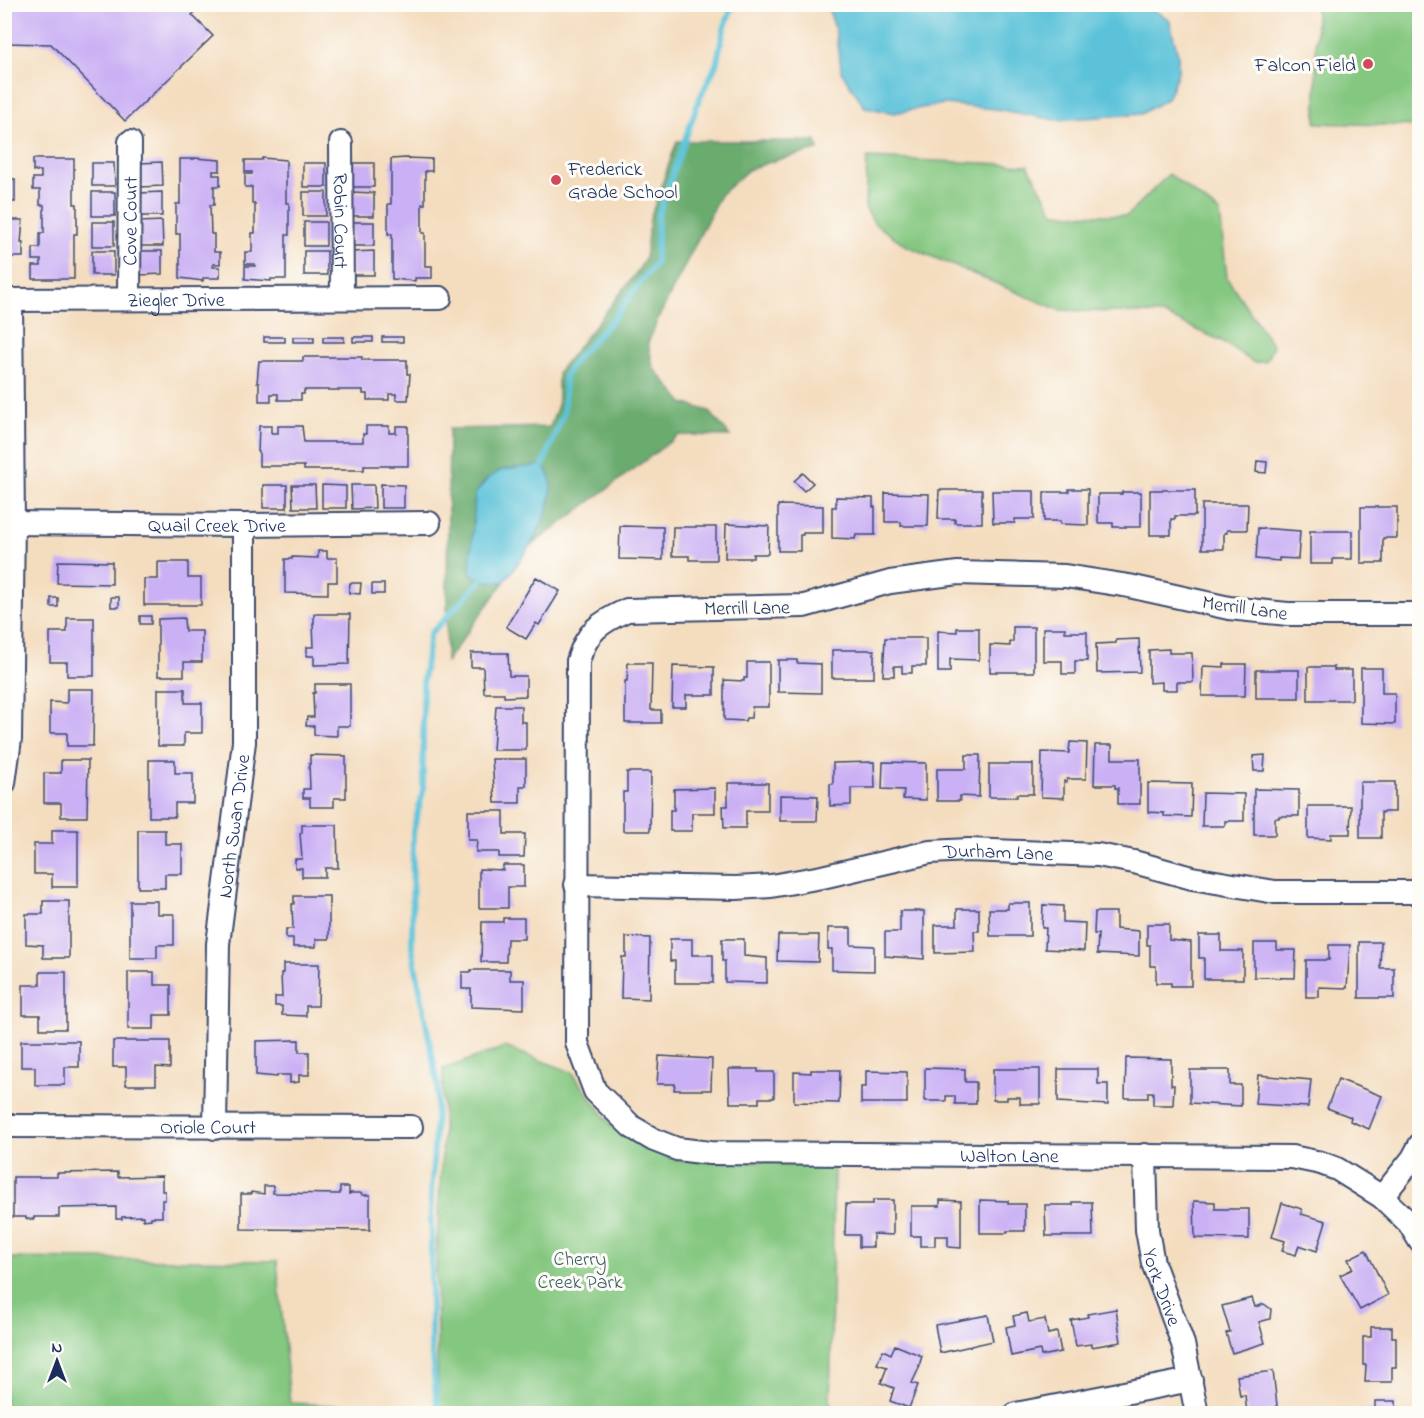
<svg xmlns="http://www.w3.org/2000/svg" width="1424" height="1418" font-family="'Indie Flower',sans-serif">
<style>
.green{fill:#84c780;stroke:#507b6f;stroke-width:1.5}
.forest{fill:#6bac6e;stroke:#436e66;stroke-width:1.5}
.water{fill:#5bc2d9;stroke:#3b789c;stroke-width:1.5}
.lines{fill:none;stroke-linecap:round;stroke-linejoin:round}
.stream{stroke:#5bc2d9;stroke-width:6}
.building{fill:#cab0f4}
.street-casing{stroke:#3c496d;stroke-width:26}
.street{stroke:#fff;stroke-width:22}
.poi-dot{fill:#d1495b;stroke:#fdfcf7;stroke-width:2}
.labels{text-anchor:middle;stroke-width:6;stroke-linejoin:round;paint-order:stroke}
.poi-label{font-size:20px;fill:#1b2f5e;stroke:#fdfcf7;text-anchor:end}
.street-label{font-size:20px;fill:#1b2f5e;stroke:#fdfcf7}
.park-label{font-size:20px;fill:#3a5d68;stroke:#fdfcf7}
</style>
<rect width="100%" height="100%" fill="#fdfcf7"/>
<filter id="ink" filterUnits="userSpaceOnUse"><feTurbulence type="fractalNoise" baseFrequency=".0167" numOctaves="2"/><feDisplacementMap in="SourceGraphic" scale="12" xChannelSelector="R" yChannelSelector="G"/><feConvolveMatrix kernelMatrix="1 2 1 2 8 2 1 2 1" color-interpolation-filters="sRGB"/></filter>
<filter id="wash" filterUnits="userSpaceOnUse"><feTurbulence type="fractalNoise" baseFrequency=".008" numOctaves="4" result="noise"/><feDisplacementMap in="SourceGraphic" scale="24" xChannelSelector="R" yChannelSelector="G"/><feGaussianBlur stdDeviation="1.35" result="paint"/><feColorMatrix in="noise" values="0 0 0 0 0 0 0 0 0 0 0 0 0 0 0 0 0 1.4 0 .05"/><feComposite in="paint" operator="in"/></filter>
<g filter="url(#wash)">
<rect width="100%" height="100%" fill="#f4ddbf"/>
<path class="green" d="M1316,5H1419V126L1316,123Z
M867,158L1028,165L1054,213L1127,216L1169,174L1220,213L1227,278L1273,346L1266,361L1254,363L1222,341L1162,314L1059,310L907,246L875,224L865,208Z
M505,1047L572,1072L611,1125L680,1161H834L830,1413L438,1414L436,1258L443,1134V1069Z
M5,1258L277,1261L290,1403L392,1408L391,1413H5Z"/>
<path class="forest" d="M677,141H816L818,150L776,160L748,170L720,195L657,321L648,343L653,367L683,403L709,411L730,436L679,435L532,545L548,508L502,470L485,481L475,494L481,581L504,582L446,662L449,429L550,427L558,405V372L638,271L645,258L650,219Z"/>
<path class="water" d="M827,5H1144L1169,19L1178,54V72L1167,99L1141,114L1056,120L995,109L944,104L894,113L865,107L842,73L835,28Z
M543,465C546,470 550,476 551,482C554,518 524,555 504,582L481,581L470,572L475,494L488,478L502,470Z"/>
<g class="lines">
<path class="stream" d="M543,465L564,411L565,376L574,361L613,319L656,262L658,215L699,100L716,65L724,29L733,4
M438,1414L431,1346V1196L438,1086L412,947L413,832L423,791V681L430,634L481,581"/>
</g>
<g id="blocks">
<path class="building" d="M4,4H190L196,11L192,15L213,36L125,121L51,44L4,43Z
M194,158L220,160V171H213V175H220V186H214V205H210L211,234H214V252H220V264H213V267H220V278H203V281L180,278V234H176V204H180V159H194Z
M262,158L286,160V203H289V235H286V279H271V281L245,279V266H255V264H245V252H252V233H255V204H252V187H245V174H252V172H245V160H262Z
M406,158L432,159V171H425V204H422V233H425V266H432V278H415V281L392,279V234H388V204H391V159Z
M33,159H74V204H77V234H74V279H33V266H41V260H33V248H40V233H44V205H40V190H33V178H41V171H33Z
M162,162L163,186L139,187V163Z
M92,163H114L115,186H92Z
M303,163H326V187H303Z
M351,163H374V187H351Z
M5,179H15V202H5Z
M92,192H115V216H92Z
M162,192V216H139V193Z
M303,192H326V216H303Z
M351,192L374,193V216H351Z
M4,220H23L21,243H23V257H4Z
M162,221L163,246H139V222Z
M92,222H114V246H92Z
M304,222H326V246H304Z
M351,222H374V246H351Z
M92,251H114V275H92Z
M139,251H162V274L139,275Z
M304,251H327V275H304Z
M374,251V275H351V252Z
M264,337H285V342H264Z
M293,337H314V342H293Z
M323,337H344V342H323Z
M353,337H373V342H353Z
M382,337H403V342H382Z
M303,357H362V360H407V374H410L408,400H396V394H389V400H367V394H363V390H304V394H301V400H278V394H271V401H259V383H257L259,361H303Z
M259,426H271V433H278V426H302L304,442H363V434H366V426H389V433H396V426H408V466H364V470H304V466H259V452H258Z
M1257,461L1267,462L1266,473L1256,472Z
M803,473L813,483L804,491L794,481Z
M381,484L404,485V508H381Z
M263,485H287V508H263Z
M292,485H315L316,508H293Z
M322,485L346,486V508H322Z
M351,485H374L375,508L352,509Z
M1069,489H1088V525L1060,524V521H1044V492H1069Z
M939,490H982V523H955V519H938Z
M1150,490H1195V516H1175V519H1171V535H1150Z
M992,491H1034V519H1015V523H993Z
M1122,492H1141V527H1113V523H1098V494H1122Z
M885,493L929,494L928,526H901V522H885Z
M836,497L873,498V507H875V535H856L855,539L832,538V507H836Z
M1202,504H1248L1247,530H1227V533H1224V549H1202Z
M778,505L823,506V533H803V535H800V551H778Z
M1361,507H1397V538H1383V563H1361Z
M726,524L769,526L768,554H753V558H725Z
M620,526L663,527V560L619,559Z
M673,527H716V560H689V556H672Z
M1258,528L1300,531L1298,559L1279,558V561L1256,559Z
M1310,531H1352V559H1333V564H1310Z
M318,551H327V558H337V582H328V594L285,593V559H292V557L318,558Z
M58,561L112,562V584L57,583Z
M158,562H188V578H201V605H144V579H158Z
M536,577L560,591L539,625L536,623L526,639L506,627Z
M350,583H361L360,594L349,593Z
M372,584H384V594H372Z
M111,597H119V607H111Z
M51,598H58V607H51Z
M314,614H350L349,664L314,665V656H307V647H314L313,623H314Z
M140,616H151V624H140Z
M67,618H94V676H67V662H50V632H67Z
M184,618L185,631H202V662H184V676H158V619Z
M1013,627H1034V672H990V645L1010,646V642H1013Z
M957,628H979V660L950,659V672H938V631L957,632Z
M1043,628H1065V632H1087V661H1075V674H1062V661H1043Z
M885,638H926V666H912V673H902V666H894V676H883Z
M1139,639L1140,672L1097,673L1096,644L1116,643V640Z
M1169,649V653H1192L1193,682H1177V690H1162V682L1149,683V650Z
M832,650H874V678H832Z
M471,653H508L509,676H526V696L504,697V693H484L483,667H471Z
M778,660H797V663L821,664V693L778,692Z
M747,662H769V707H752L751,718H746L745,721L725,720L724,719V680L744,681V678H747Z
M628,663H652L651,710H661V723H625V681H627Z
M1224,664H1246L1245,696H1202L1203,666L1224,667Z
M673,666L714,667V695H686V707H672Z
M1308,667H1334V670H1352V700H1308Z
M1361,668H1382V693H1395V724L1361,723Z
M1256,670H1299V698H1256Z
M315,684H350V726H337V736L314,735V726H306L307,717H314L313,693H315Z
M67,689H94L93,746H67V733H50V702L67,703Z
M158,689H185V703H202V733H184V746H158Z
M496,706H521V722H526V750H493Z
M1070,742L1087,743L1086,779H1067V782L1064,781V798L1041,797L1042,752L1069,753Z
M1095,745H1112V759H1140V804H1118V788H1115V785H1094Z
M310,755L346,756V798H334V807H310V798H303V789H310L309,764H310Z
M966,755H980L979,797L960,796V801H937V769H966Z
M1265,755L1264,771H1254L1253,756Z
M492,759H526V786H520V803H495Z
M61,760H88L87,817H61V803H44V773H61Z
M149,760H175V773H193V803H175V817H149Z
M874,762L875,788H851V805L830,806V784H833V763Z
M883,762L926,763V800L903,799L904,790L882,789Z
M989,764H1033V794H1017V797H989Z
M627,772H651L650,831H623V792H627Z
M1360,782H1395V812H1381V838H1360Z
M728,783H768V811H746V828H724L723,806H728Z
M1148,783L1192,784L1191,817L1164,816V813L1148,812Z
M715,788V813H692V831H670V810H674V789Z
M1254,789L1299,790V816H1279V818H1275V835H1254Z
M1203,793L1244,794V821H1225V826H1202Z
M780,795L818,796L817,821H780Z
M1308,806H1351L1350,834H1331V839L1308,838Z
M468,811H504V834H525L524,857H499V852H476L477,840H468Z
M302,825H337L338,868H325V877H302V868H295V859H302L300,833H302Z
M52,830H78V887H52V874H34V844H52Z
M138,830H165V844H182V874H165V888H138Z
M503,865H524V887H508V908H479V869L503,870Z
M294,896H329V939H316V947H293V938H286V929H293L292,904H294Z
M43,901H69V958H43V945L26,944V914H43Z
M130,901H157V914H174V945H157V958H130Z
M1008,903H1030V936H990L989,909H1008Z
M1043,905L1063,906V922L1085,923L1084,951L1045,949L1046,928H1042Z
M957,909H979V931H974L975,952L935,953V925H957Z
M900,911H924V959L885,956V932H900Z
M1095,912H1116V929L1139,931V956L1097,954L1098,934H1094Z
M503,918H524V939H507L506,962H481L482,922H503Z
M1147,924H1169V940L1191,942V986H1171V983H1156V966H1150V945H1147Z
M828,928H851V945L874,946V971L832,970V949H828Z
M778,935H819L818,962L777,961Z
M1199,935H1221V951H1243V979H1204V958H1199Z
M626,937L650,938L649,999L621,998L622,957H626Z
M670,939H692V955H713V983H675V961H670Z
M722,939H744V956L767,958V983L725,982V961H722Z
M1359,942H1381L1380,968H1394V998H1359Z
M1254,943H1277V950H1296L1295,978L1254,977Z
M1329,945H1350L1347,988L1319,987V997H1306V960H1329Z
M283,964H319L318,1006H306V1016L282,1015V1006H275V997H282L281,973H283Z
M471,970H510V980H524V1009L471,1007V989H462V972H471Z
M40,972H66V1029H40V1015H23V985H40Z
M128,972H154V985H171V1015H154V1029H128Z
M299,1040V1052H309V1075H299V1082L290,1083V1075H277V1077L256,1075V1041Z
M21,1041H79V1067H65V1085H35V1067H21Z
M113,1041H170V1068L156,1067V1085H126V1067H113Z
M659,1056L712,1059L711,1090H674L675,1084H657Z
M1126,1058L1171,1059V1085H1174L1173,1105H1153V1092H1148V1098H1125Z
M925,1068L965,1069V1082H976V1104H955V1096H946V1101H925Z
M729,1069H758V1072H774V1098H759V1103H730Z
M993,1069H1040V1104H1020V1097H1007V1100H993Z
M1058,1069H1098V1084H1108V1105L1058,1102Z
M811,1070H840L839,1103L794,1102V1072L811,1073Z
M1190,1070H1230V1085H1241V1106L1190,1103Z
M866,1071L907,1072V1103H861V1087H866Z
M1258,1075L1311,1080L1308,1107L1255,1104Z
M1338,1079L1382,1096L1369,1129L1350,1121L1351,1117L1327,1108Z
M118,1172V1177L162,1176V1191H165V1200H162V1217H151V1219L143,1220V1216L122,1217V1219H116V1207L59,1208V1217H34V1219H26V1217H13V1177H57V1173Z
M264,1186H273V1193L340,1194V1187H349V1194L351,1193H362V1195H370V1230L241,1229V1194H251V1192L264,1194Z
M873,1200H893V1235L873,1234V1247H859V1235H845L846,1204H873Z
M940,1200L961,1201V1248L948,1247V1236H935V1246H920V1236H911V1206H940Z
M980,1200L1008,1201V1204H1025V1231H1007V1233H980Z
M1194,1201L1215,1202V1209H1249V1239L1195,1238Z
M1073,1202H1092L1093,1236H1046L1045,1205H1073Z
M1282,1203L1302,1209L1301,1214L1326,1221L1317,1251L1299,1245L1296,1255L1282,1251L1285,1241L1272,1237Z
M1366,1250L1388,1295L1360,1310L1340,1275L1353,1269L1348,1259Z
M1252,1298L1255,1307L1264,1304L1271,1309L1270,1319L1259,1322L1265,1343L1232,1353L1226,1333L1230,1332L1222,1306Z
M1116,1309L1121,1342L1091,1347V1344L1076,1346L1071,1320L1088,1317L1087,1314Z
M1027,1313L1029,1322L1045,1319L1048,1334L1057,1332L1061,1352L1041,1356L1040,1350L1011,1356L1006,1327L1015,1325L1013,1316Z
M988,1315L993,1341L940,1353L935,1325Z
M1371,1327H1392V1337H1396V1367H1392V1382H1365L1366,1365H1363V1337H1371Z
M895,1345L922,1356L919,1366H920L912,1383L918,1385L909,1408L890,1401L894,1388L881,1383L887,1367L877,1364L883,1350L891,1354Z
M1273,1371L1278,1414H1247L1245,1395L1240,1396L1237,1376Z
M1375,1401H1396V1414H1360V1410H1375Z"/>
</g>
</g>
<g filter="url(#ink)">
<use href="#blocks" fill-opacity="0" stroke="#3c496d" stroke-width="1.5"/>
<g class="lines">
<g class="street-casing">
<g id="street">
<path id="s1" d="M341,143L342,298"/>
<path id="s2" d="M129,299L130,142"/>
<path id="s3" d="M4,300L440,298"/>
<path id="s4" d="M4,523L244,525L429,523"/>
<path id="s5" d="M1420,614H1288L1229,608L1129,586L1065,576L958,573L890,582L804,606L627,610C599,623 587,631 578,661L577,1043L595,1091L632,1127L654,1140L677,1149L710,1153L1292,1157L1321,1163L1337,1169L1382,1197L1409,1223L1420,1241"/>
<path d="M4,783L10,739L13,523L11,300"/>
<path id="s6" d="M576,885L736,888L771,886L822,877L930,852L969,850L1098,855L1134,862L1192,878L1275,892H1420"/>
<path id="s7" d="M4,1126L411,1127"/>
<path id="s8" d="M215,1128L218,944L244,742V525"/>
<path id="s9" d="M1145,1155L1147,1230L1153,1263L1183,1344L1197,1414"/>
<path d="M1382,1197L1413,1158L1420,1145"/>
<path d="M1016,1414L1191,1380"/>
</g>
</g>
<use href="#street" class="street"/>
</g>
</g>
<g class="poi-dot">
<circle cx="1368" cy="64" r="6"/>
<circle cx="556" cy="180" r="6"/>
</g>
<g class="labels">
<g class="poi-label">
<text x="1356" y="71">Falcon Field</text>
<text x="568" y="175" text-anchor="start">Frederick<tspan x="568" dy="23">Grade School</tspan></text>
</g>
<g class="street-label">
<text dy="7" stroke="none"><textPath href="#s2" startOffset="78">Cove Court</textPath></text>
<text dy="7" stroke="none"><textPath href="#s1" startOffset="78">Robin Court</textPath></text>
<text dy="7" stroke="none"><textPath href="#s3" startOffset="172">Ziegler Drive</textPath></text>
<text dy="7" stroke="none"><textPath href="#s4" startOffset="213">Quail Creek Drive</textPath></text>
<text transform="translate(747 607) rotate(-1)" y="7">Merrill Lane</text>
<text transform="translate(1245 607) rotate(8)" y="7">Merrill Lane</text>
<text dy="7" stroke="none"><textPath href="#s8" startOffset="303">North Swan Drive</textPath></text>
<text dy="7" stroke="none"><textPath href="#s6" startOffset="426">Durham Lane</textPath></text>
<text dy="7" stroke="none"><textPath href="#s7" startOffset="204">Oriole Court</textPath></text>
<text dy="7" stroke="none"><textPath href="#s5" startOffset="1742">Walton Lane</textPath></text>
<text dy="7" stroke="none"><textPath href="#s9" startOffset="134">York Drive</textPath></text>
</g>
<g class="park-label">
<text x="580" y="1265">Cherry<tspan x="580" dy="23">Creek Park</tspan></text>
</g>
</g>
<rect width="1424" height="1418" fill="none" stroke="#fdfcf7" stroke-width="24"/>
<g transform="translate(57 1361)" stroke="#fdfcf7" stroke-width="4.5" paint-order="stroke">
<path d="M0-4.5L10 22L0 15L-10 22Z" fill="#1b2f5e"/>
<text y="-9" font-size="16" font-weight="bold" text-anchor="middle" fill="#1b2f5e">N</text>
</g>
</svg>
